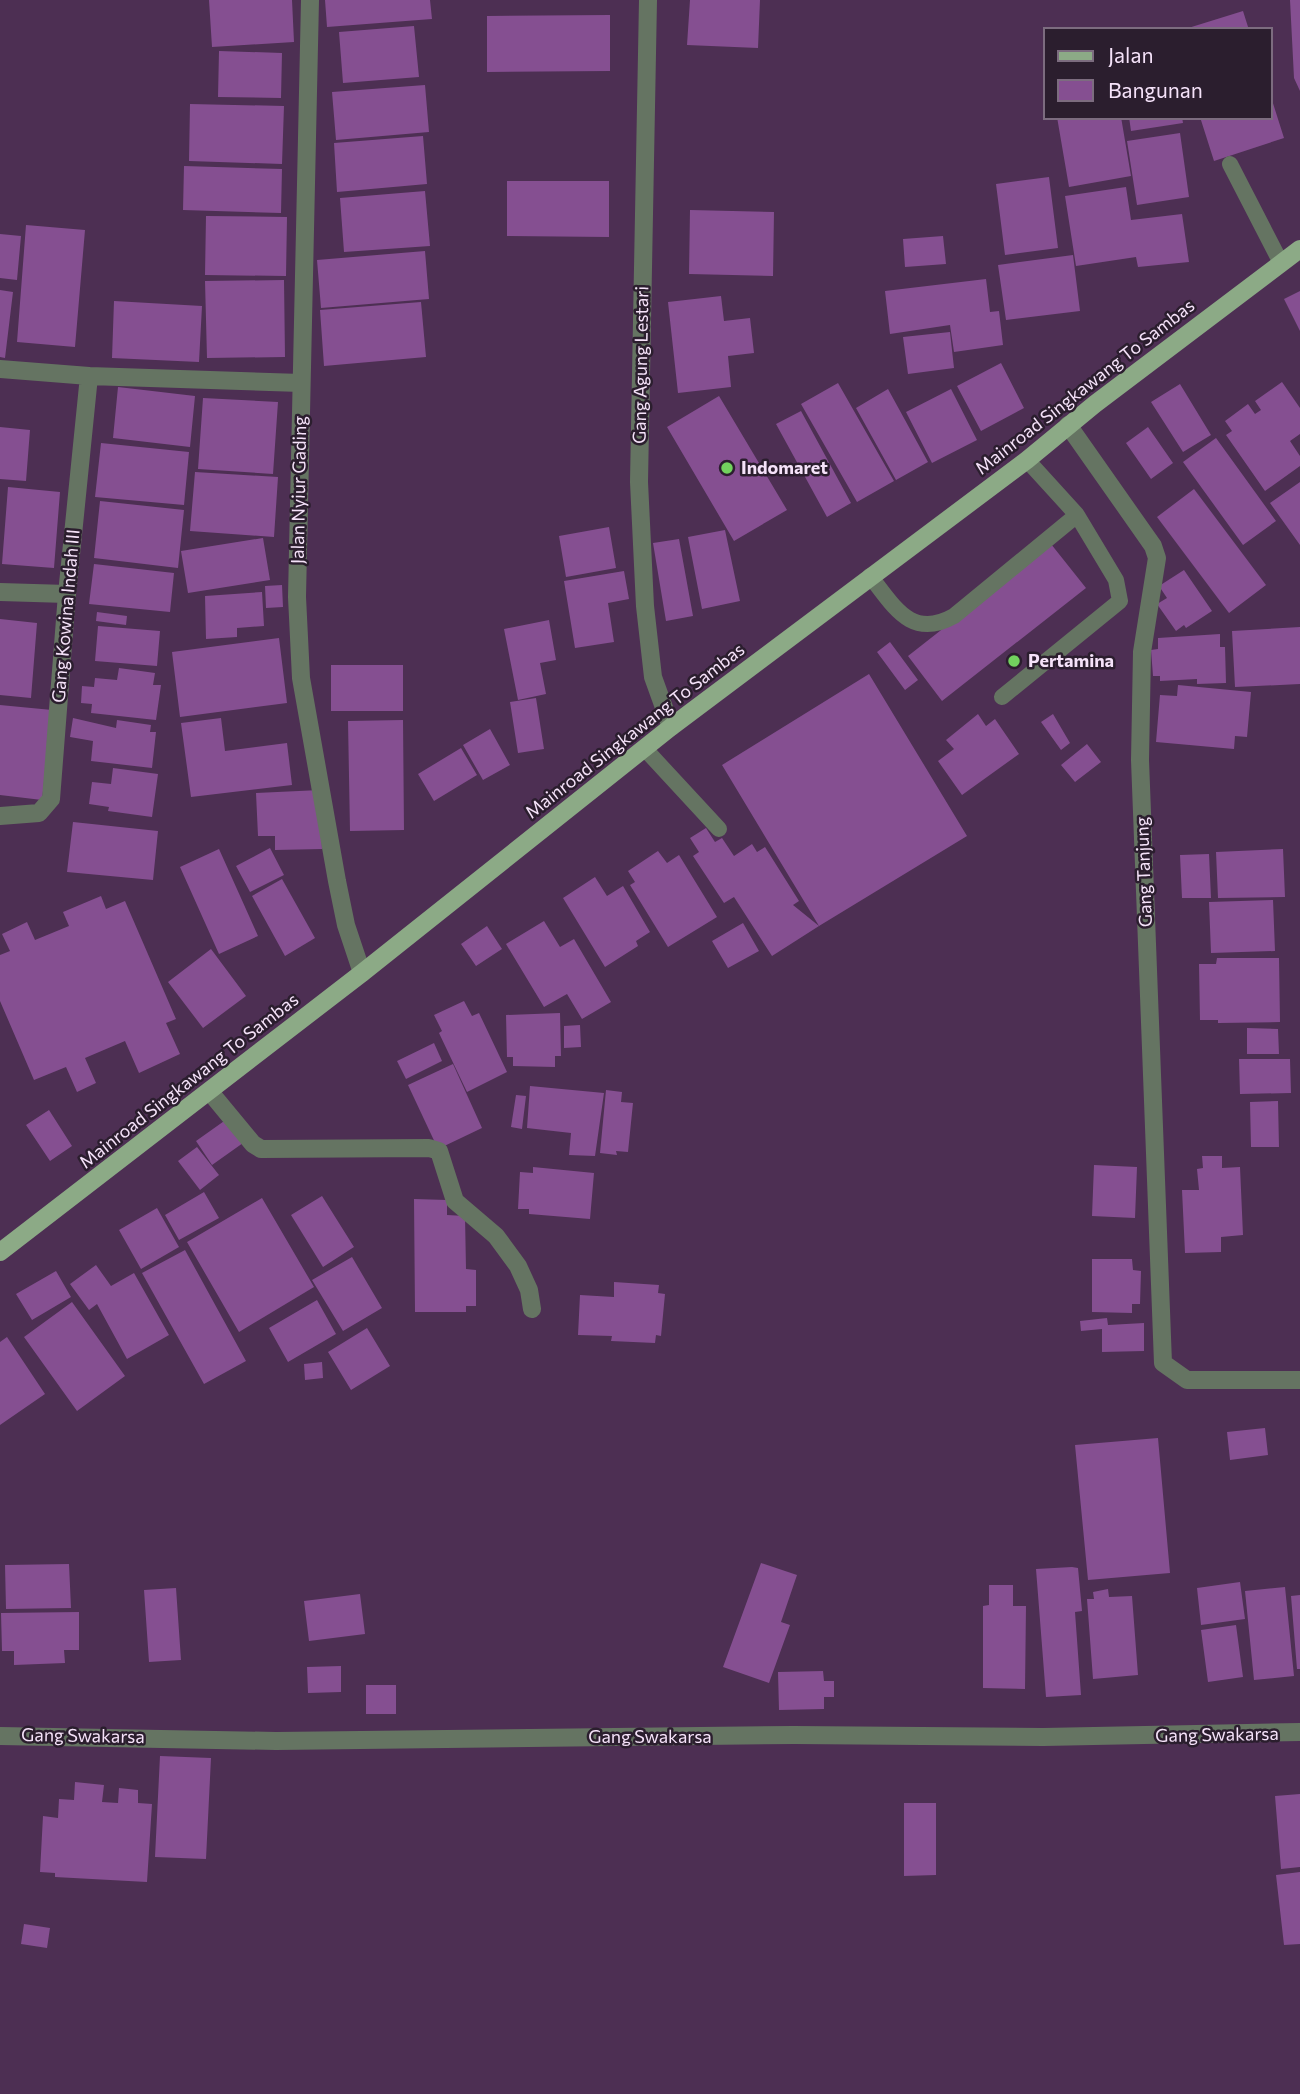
<svg xmlns="http://www.w3.org/2000/svg" width="1300" height="2094" font-family="Commissioner,sans-serif">
<style>
.building{fill:#854f91}
.lines{fill:none;stroke-linecap:round;stroke-linejoin:round}
.lane{stroke:#657462;stroke-width:16}
.street{stroke:#657462;stroke-width:18}
.primary{stroke:#8caa86;stroke-width:18}
.poi-dot{fill:#72d25e;stroke:#2b1e2e;stroke-width:2.5}
.labels{text-anchor:middle;stroke-width:5;stroke-linejoin:round;paint-order:stroke}
.street-label{font-size:18px;fill:#f5e2f9;stroke:#2b1e2e}
.poi-label{font-size:18px;font-weight:bold;fill:#f5e2f9;stroke:#2b1e2e;text-anchor:start}
</style>
<rect width="100%" height="100%" fill="#4d2f53"/>
<path class="building" d="M209,0H292L294,42L212,47Z
M325,0H430L432,19L327,27Z
M690,0H760L758,48L687,45Z
M1290,0H1300V91L1294,78Z
M1243,11L1249,30H1185V29Z
M610,15V71L487,72V16Z
M414,26L419,77L343,83L339,32Z
M219,51L282,53L281,98L218,97Z
M425,85L429,132L336,140L332,92Z
M1271,97L1284,138L1214,161L1200,117H1270Z
M190,104L284,106L282,164L189,161Z
M1057,117H1121L1131,176L1069,187Z
M1129,117H1182L1183,123L1131,131Z
M1180,133L1189,197L1137,205L1127,141Z
M423,136L427,184L337,192L334,143Z
M184,166L282,169L281,213L183,210Z
M1049,177L1058,248L1005,255L996,184Z
M507,181H609V237L507,236Z
M1126,187L1131,220L1182,214L1189,262L1138,267L1136,257L1076,266L1065,196Z
M425,191L430,246L344,252L340,198Z
M690,210L774,212L773,276L689,274Z
M206,216L287,217L286,276L205,275Z
M26,225L85,230L75,347L17,342Z
M0,234L21,236L17,280L0,278Z
M943,236L946,264L905,267L903,239Z
M425,251L429,299L321,308L317,260Z
M1073,255L1080,311L1006,320L998,265Z
M986,279L990,312L999,311L1003,345L954,352L950,325L890,334L885,291Z
M284,280L285,357L207,358L205,281Z
M0,290L13,292L5,358L0,357Z
M1300,291V331L1284,299Z
M721,296L724,321L750,318L754,353L728,356L731,387L678,393L668,302Z
M114,301L202,306L199,362L112,358Z
M421,302L426,357L324,366L320,310Z
M950,332L954,368L908,374L903,337Z
M1001,363L1024,408L981,431L957,386Z
M1282,382L1300,408V434L1290,441L1300,456V466L1265,491L1226,435L1232,431L1225,421L1248,404L1255,414L1261,410L1255,401Z
M838,383L894,481L857,502L801,404Z
M1180,384L1211,435L1183,452L1151,402Z
M118,387L195,396L190,447L113,438Z
M888,389L928,462L896,480L856,408Z
M951,389L977,440L932,463L906,412Z
M719,396L787,510L734,541L667,427Z
M203,398L278,402L273,474L198,469Z
M801,411L851,503L827,517L776,424Z
M0,427L30,430L26,481L0,479Z
M1148,427L1173,463L1151,479L1126,443Z
M1216,438L1276,521L1243,545L1183,462Z
M101,443L189,452L184,505L95,497Z
M195,472L278,477L274,537L190,531Z
M1300,482V545L1270,503Z
M8,487L60,492L54,568L2,564Z
M1194,489L1266,585L1229,613L1157,517Z
M100,501L184,510L178,568L94,558Z
M609,527L616,568L566,577L559,536Z
M725,530L740,601L702,609L688,537Z
M263,538L270,580L188,593L181,551Z
M679,539L693,616L666,621L653,543Z
M1051,544L1086,588L942,701L908,656Z
M94,564L174,573L170,612L89,604Z
M1184,570L1212,611L1186,628L1184,625L1176,631L1157,604L1167,598L1159,586Z
M624,571L629,599L608,603L614,642L575,648L564,581Z
M282,585L283,607L266,608L265,586Z
M262,592L264,626L237,628V637L206,639L205,596Z
M97,612L127,616L126,625L96,621Z
M0,619L37,623L31,698L0,695Z
M549,620L556,660L540,663L546,694L518,700L504,629Z
M98,626L160,631L157,666L95,661Z
M1300,627V684L1235,687L1232,631Z
M1220,634V647H1225L1226,683L1197,684V679L1160,681V676H1153L1151,650L1158,649V638Z
M279,638L287,703L180,717L172,652Z
M890,642L918,680L905,690L877,652Z
M331,665H403V711H331Z
M119,668L155,673L153,685H161L156,720L91,713L92,704L81,703L82,686L94,687L95,678L117,680Z
M869,674L967,836L819,926L722,765Z
M1178,685L1251,692L1247,737L1235,736L1234,749L1156,742L1160,695L1177,696Z
M536,698L544,749L518,753L510,702Z
M0,705L52,710L42,800L0,795Z
M978,714L986,726L995,719L1019,754L962,795L938,761L954,749L946,740Z
M1053,714L1070,743L1061,750L1041,722Z
M73,718L116,728L117,720L151,725L150,732H156L152,768L91,761L93,741L70,737Z
M221,718L225,751L287,743L292,785L191,797L181,723Z
M403,720L404,830L350,831L348,721Z
M490,729L510,765L483,780L463,745Z
M1087,744L1101,762L1075,782L1061,765Z
M461,748L477,775L434,801L418,774Z
M113,768L158,774L152,817L108,811L109,807L89,804L92,782L111,784Z
M320,790L322,849L275,850V836H258L256,793Z
M73,822L158,831L153,880L67,872Z
M706,828L715,842L722,838L734,856L752,844L757,852L765,847L799,901L793,905L819,926L772,956L734,897L724,903L693,856L699,852L690,838Z
M270,848L284,875L250,892L236,866Z
M219,849L258,936L219,954L180,867Z
M1283,849L1285,897L1218,898L1216,852Z
M658,851L667,863L679,855L717,917L668,947L630,885L635,882L628,871Z
M1209,854L1211,898H1182L1180,855Z
M595,877L607,896L623,886L650,932L636,941L638,946L605,967L563,898Z
M282,879L315,938L285,956L252,896Z
M101,896L106,909L125,901L176,1019L166,1023L180,1054L139,1073L125,1041L85,1058L96,1083L77,1092L66,1067L34,1080L0,1001V955L10,951L2,934L27,922L35,940L69,926L63,912Z
M1273,900L1275,951L1211,953L1209,902Z
M544,921L560,947L574,939L611,1002L582,1019L567,994L544,1007L506,944Z
M743,923L759,951L728,968L712,941Z
M487,926L502,949L476,966L461,944Z
M211,949L246,996L203,1028L168,982Z
M1217,958H1279L1280,1022L1218,1023V1020H1200L1199,964H1216Z
M464,1001L472,1016L479,1013L507,1072L467,1092L439,1033L442,1031L434,1015Z
M560,1013L561,1056H555V1067L513,1066V1057H507L506,1015Z
M580,1025L581,1047L564,1048V1026Z
M1247,1028L1278,1029L1279,1054H1247Z
M434,1043L442,1061L406,1079L397,1061Z
M1239,1059H1290L1291,1093L1240,1094Z
M453,1064L482,1128L438,1149L408,1085Z
M530,1086L604,1093L595,1156L569,1155L571,1133L527,1128Z
M606,1090L622,1092L621,1102L633,1103L628,1152L616,1151L617,1155L600,1153Z
M516,1095L526,1096L522,1129L511,1127Z
M1278,1101L1279,1147H1251L1250,1102Z
M49,1110L72,1146L50,1161L26,1125Z
M227,1119L243,1143L212,1165L196,1141Z
M197,1147L219,1175L200,1190L178,1161Z
M1202,1156H1222V1168L1240,1167L1243,1235L1221,1237V1252L1185,1253L1182,1190H1199L1197,1169L1203,1168Z
M1094,1165L1137,1167L1135,1218L1092,1216Z
M533,1167L594,1173L590,1219L529,1214V1209H518L520,1172L533,1173Z
M204,1192L219,1218L179,1240L165,1215Z
M322,1196L354,1247L323,1267L291,1215Z
M262,1198L314,1287L239,1332L187,1242Z
M414,1199L447,1200V1215L465,1216L466,1269L476,1270V1306H466V1312H415Z
M157,1208L179,1247L141,1269L119,1230Z
M185,1250L246,1361L204,1384L142,1273Z
M352,1257L382,1308L343,1331L312,1280Z
M1092,1259H1132L1133,1270L1141,1271L1140,1304H1132V1313L1092,1312Z
M96,1265L111,1286L134,1273L169,1335L127,1359L97,1304L89,1310L70,1284Z
M56,1271L71,1297L32,1320L16,1294Z
M614,1282L659,1285L658,1293L665,1294L661,1336L656,1335L655,1343L611,1341L612,1336L578,1335L580,1295L614,1297Z
M317,1300L336,1334L288,1362L269,1328Z
M72,1302L125,1376L77,1411L24,1337Z
M1107,1318L1108,1325L1144,1323V1351L1102,1352V1329L1081,1331L1080,1321Z
M367,1328L390,1366L351,1390L328,1352Z
M7,1337L45,1394L0,1425V1342Z
M322,1362L323,1378L305,1380L304,1364Z
M1265,1428L1268,1455L1230,1460L1227,1432Z
M1158,1438L1170,1573L1088,1580L1075,1445Z
M761,1563L797,1575L781,1622L790,1625L769,1683L723,1667Z
M69,1564L71,1608L6,1609L5,1565Z
M1072,1567L1078,1568L1082,1611L1075,1612L1081,1695L1046,1697L1036,1569Z
M1240,1582L1245,1619L1201,1625L1197,1588Z
M989,1585H1013V1606H1026L1025,1689L983,1688V1606L989,1605Z
M1285,1587L1294,1676L1254,1680L1245,1591Z
M176,1588L181,1660L149,1662L144,1590Z
M1108,1589L1109,1597L1132,1596L1138,1675L1093,1679L1087,1599H1094L1093,1592Z
M360,1594L365,1634L309,1641L304,1601Z
M1300,1595V1669H1297L1291,1596Z
M79,1612V1650H64L65,1663L14,1665V1651H2L1,1613Z
M1236,1625L1243,1677L1208,1682L1201,1630Z
M341,1666V1692L308,1693L307,1667Z
M823,1671L824,1681H834V1697H824V1709L779,1710L778,1672Z
M366,1685H396V1714H366Z
M160,1756L211,1758L206,1859L155,1857Z
M75,1782L104,1785L102,1802L118,1803L119,1788L138,1790V1803L152,1804L147,1882L55,1877V1873L40,1872L43,1816L58,1818L59,1799L74,1800Z
M1300,1794V1867L1281,1869L1275,1796Z
M904,1803H936V1875L904,1876Z
M1300,1872V1944L1284,1945L1276,1875Z
M24,1924L50,1928L47,1948L21,1944Z"/>
<g class="lines">
<path class="lane" d="M1230,164L1281,263
M870,576C894,606 911,640 954,616L1077,515L1027,460
M1002,697L1120,601L1116,580L1077,515
M645,749L719,829"/>
<path class="street" d="M310,0L297,597L301,678L337,881L346,925L362,973
M648,0L639,482L645,606L653,677L671,727
M0,369L89,376L301,383
M1068,425L1153,546L1157,558L1142,652L1140,760L1163,1363L1187,1380H1300
M0,592L67,594
M0,816L39,813L51,799L67,594L89,376
M210,1092L253,1144L261,1149L429,1148L439,1151L455,1201L496,1236L518,1266L529,1290L532,1309
M0,1736L276,1741L794,1735L1043,1737L1300,1732"/>
<path class="primary" d="M0,1252L362,973L671,727L1027,460L1095,404L1300,249"/>
</g>
<g class="poi-dot">
<circle cx="727" cy="468" r="7"/>
<circle cx="1014" cy="661" r="7"/>
</g>
<g class="labels">
<g class="street-label">
<text transform="translate(641 365) rotate(-89)" y="6">Gang Agung Lestari</text>
<text transform="translate(1085 387) rotate(-38)" y="6">Mainroad Singkawang To Sambas</text>
<text transform="translate(299 490) rotate(-89)" y="6">Jalan Nyiur Gading</text>
<text transform="translate(66 616) rotate(-85)" y="6">Gang Kowina Indah III</text>
<text transform="translate(635 731) rotate(-38)" y="6">Mainroad Singkawang To Sambas</text>
<text transform="translate(1144 872) rotate(-92)" y="6">Gang Tanjung</text>
<text transform="translate(189 1081) rotate(-38)" y="6">Mainroad Singkawang To Sambas</text>
<text transform="translate(1217 1735) rotate(-1)" y="6">Gang Swakarsa</text>
<text transform="translate(83 1736) rotate(1)" y="6">Gang Swakarsa</text>
<text x="650" y="1743">Gang Swakarsa</text>
</g>
<g class="poi-label">
<text x="741" y="474">Indomaret</text>
<text x="1028" y="667">Pertamina</text>
</g>
</g>
<rect x="1044" y="28" width="228" height="91" fill="#2b1e2e" stroke="#7c6c7f" stroke-width="2"/>
<rect x="1058" y="51" width="35" height="10" fill="#8caa86" stroke="#7c6c7f" stroke-width="2"/>
<text x="1108" y="63" font-size="21" fill="#f5e2f9">Jalan</text>
<rect x="1058" y="80" width="35" height="21" fill="#854f91" stroke="#7c6c7f" stroke-width="2"/>
<text x="1108" y="98" font-size="21" fill="#f5e2f9">Bangunan</text>
</svg>
